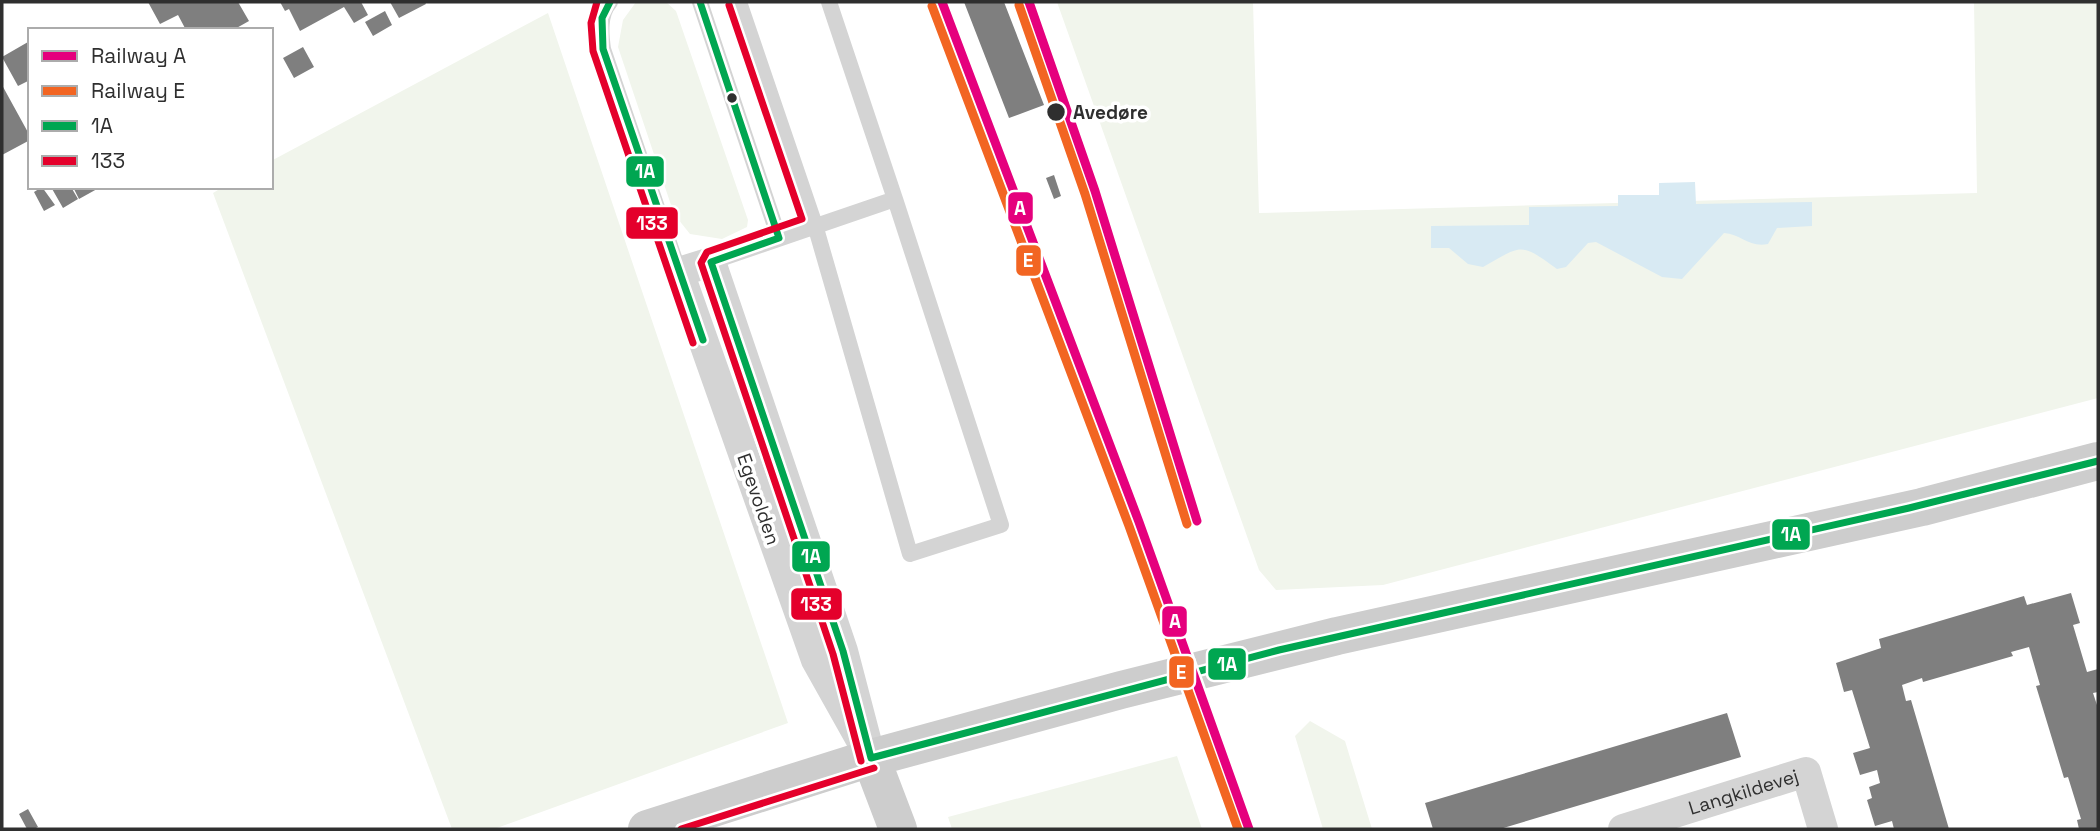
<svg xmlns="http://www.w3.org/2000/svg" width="2100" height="831" font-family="'Space Grotesk',sans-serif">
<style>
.green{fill:#f1f5ec}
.water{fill:#d8eaf3}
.building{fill:#7f7f7f}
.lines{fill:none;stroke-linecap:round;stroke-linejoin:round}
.lane{stroke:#d4d4d4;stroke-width:16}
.street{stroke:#d4d4d4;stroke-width:30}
.secondary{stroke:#cdcdcd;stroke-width:38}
.bus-1-casing{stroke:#fff;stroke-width:12}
.bus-2-casing{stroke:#fff;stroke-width:12}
.bus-1{stroke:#00a651;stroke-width:7}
.bus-2{stroke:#e4002b;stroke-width:7}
.rail-1-casing{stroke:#fff;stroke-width:14}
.rail-2-casing{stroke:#fff;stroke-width:14}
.rail-1{stroke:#e5007d;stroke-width:9}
.rail-2{stroke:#f26522;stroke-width:9}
.bus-dot{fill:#2f2f2f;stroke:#fff;stroke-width:2.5}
.labels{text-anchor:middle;stroke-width:7;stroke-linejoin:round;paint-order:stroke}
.stop-label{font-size:19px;font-weight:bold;fill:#2f2f2f;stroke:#fff;text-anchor:start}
.street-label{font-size:19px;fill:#2f2f2f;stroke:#fff}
.line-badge{stroke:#fff;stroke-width:2.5}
.badge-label{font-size:19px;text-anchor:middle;font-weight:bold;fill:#fff}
</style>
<rect width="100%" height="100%" fill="#fff"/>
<path class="green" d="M636,2H666L676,11L748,220L747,227L722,239L690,234L674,214L618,47L623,20Z
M1057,2H1253L1259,213L1977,193L1974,2H2098V398L1383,585L1276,590L1259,570Z
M548,13L788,723L494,829H452L213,193L223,187H271V161Z
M1310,721L1345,741L1372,829H1323L1295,736Z
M1177,756L1202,829H952L948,817Z"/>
<path class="water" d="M1695,182L1696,204L1812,202V226L1777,228L1768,244C1749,248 1741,234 1724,233L1682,279L1662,277L1596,242L1588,243L1566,267L1557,269C1520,242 1522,245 1483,267L1468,264L1449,248H1431V226L1529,225V207L1618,206V195H1659V183Z"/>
<path class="building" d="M148,2H238L249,21L233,30H186L178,15L160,24Z
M280,2H361L368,15L354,23L344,7L300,31L289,9L285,11Z
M390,2H425L426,4L399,18Z
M964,2H1004L1044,105L1009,118Z
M385,11L392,25L373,36L365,22Z
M28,42L30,80L18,86L2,57Z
M303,47L314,67L294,78L283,58Z
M2,85L30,136V140L2,155Z
M1054,175L1061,196L1054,199L1046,178Z
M42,187L55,205L44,211L34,192Z
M51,187H71L78,199L63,208Z
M73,187H95L97,189L79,199Z
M2071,593L2080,623L2073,625L2087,672L2098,669V692L2093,693L2098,708V829H2079L2077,820L2081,819L2068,777L2064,778L2036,686L2040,685L2029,647L2011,652L2013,656L1923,682L1922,678L1902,685L1906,701L1911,700L1949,829H1894L1892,821L1875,826L1867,800L1872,798L1869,787L1880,783L1877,770L1860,775L1853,753L1870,748L1852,690L1844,692L1836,663L1881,648L1879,639L2024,596L2027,605Z
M1727,713L1741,757L1500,829H1433L1425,803Z
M28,809L38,827L34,829H27L19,814Z"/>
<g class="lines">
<path class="lane" d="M610,2C599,14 601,34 603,49L679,272
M700,2L779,238
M739,2L815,225L910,554L1001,525L895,199
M711,262L895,199L829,2"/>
<g class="street">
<path d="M711,262L843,651L871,758L816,660L679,272Z"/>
<path id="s1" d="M1623,829L1806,772L1823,829"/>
</g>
<path class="secondary" d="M871,758L898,829
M647,829L871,758L1121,690L1337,636L1922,507L2098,461"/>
<g class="bus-1-casing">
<path id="bus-1" d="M610,2L602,18L603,49L703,340
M700,2L779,238L711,262L843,651L871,758
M871,758L1279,650L1909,508L2098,461"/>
</g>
<g class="bus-2-casing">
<path id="bus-2" d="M597,2L591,23L593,51L693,343
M729,5L802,219L707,252L701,263L833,654L861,761
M681,829L874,768"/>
</g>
<use href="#bus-1" class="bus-1"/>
<use href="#bus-2" class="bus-2"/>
<g class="rail-1-casing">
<path id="rail-1" d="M942,2L1139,522L1249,829
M1029,2L1095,191L1197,521"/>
</g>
<g class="rail-2-casing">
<path id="rail-2" d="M1019,5L1085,194L1187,524
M932,6L1129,526L1238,829"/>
</g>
<use href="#rail-1" class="rail-1"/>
<use href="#rail-2" class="rail-2"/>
</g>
<g class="bus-dot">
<circle cx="732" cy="98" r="6"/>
<circle cx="1056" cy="112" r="10"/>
</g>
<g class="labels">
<g class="stop-label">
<text x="1073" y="119">Avedøre</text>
</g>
<g class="street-label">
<text transform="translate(759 499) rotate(71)" y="7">Egevolden</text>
<text dy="7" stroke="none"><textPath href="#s1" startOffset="126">Langkildevej</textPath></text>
</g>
</g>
<g class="line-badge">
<rect x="625" y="155" width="40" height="33" rx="7" fill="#00a651"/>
<rect x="1007" y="191" width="27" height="34" rx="7" fill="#e5007d"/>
<rect x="625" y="206" width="54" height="34" rx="7" fill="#e4002b"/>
<rect x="1015" y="244" width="27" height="33" rx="7" fill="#f26522"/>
<rect x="1771" y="518" width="40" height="33" rx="7" fill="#00a651"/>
<rect x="791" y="540" width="40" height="33" rx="7" fill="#00a651"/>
<rect x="790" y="587" width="53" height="34" rx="7" fill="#e4002b"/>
<rect x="1161" y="605" width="27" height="33" rx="7" fill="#e5007d"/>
<rect x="1207" y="647" width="40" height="34" rx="7" fill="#00a651"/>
<rect x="1168" y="655" width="27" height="34" rx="7" fill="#f26522"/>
</g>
<g class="badge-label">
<text x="645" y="178">1A</text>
<text x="1020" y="215">A</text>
<text x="652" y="230">133</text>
<text x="1028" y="267">E</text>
<text x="1791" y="541">1A</text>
<text x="811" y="563">1A</text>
<text x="816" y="611">133</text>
<text x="1175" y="628">A</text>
<text x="1227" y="671">1A</text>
<text x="1181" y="679">E</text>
</g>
<rect width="2100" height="831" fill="none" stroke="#2f2f2f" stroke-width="7"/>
<rect x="28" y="28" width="245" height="161" fill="#ffffff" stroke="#acacac" stroke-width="2"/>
<rect x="42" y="51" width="35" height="10" fill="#e5007d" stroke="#acacac" stroke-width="2"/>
<text x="91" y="63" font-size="21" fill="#2f2f2f">Railway A</text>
<rect x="42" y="86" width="35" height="10" fill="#f26522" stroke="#acacac" stroke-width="2"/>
<text x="91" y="98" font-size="21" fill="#2f2f2f">Railway E</text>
<rect x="42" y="121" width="35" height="10" fill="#00a651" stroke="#acacac" stroke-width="2"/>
<text x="91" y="133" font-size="21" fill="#2f2f2f">1A</text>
<rect x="42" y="156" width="35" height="10" fill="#e4002b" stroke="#acacac" stroke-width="2"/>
<text x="91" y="168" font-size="21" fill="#2f2f2f">133</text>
</svg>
